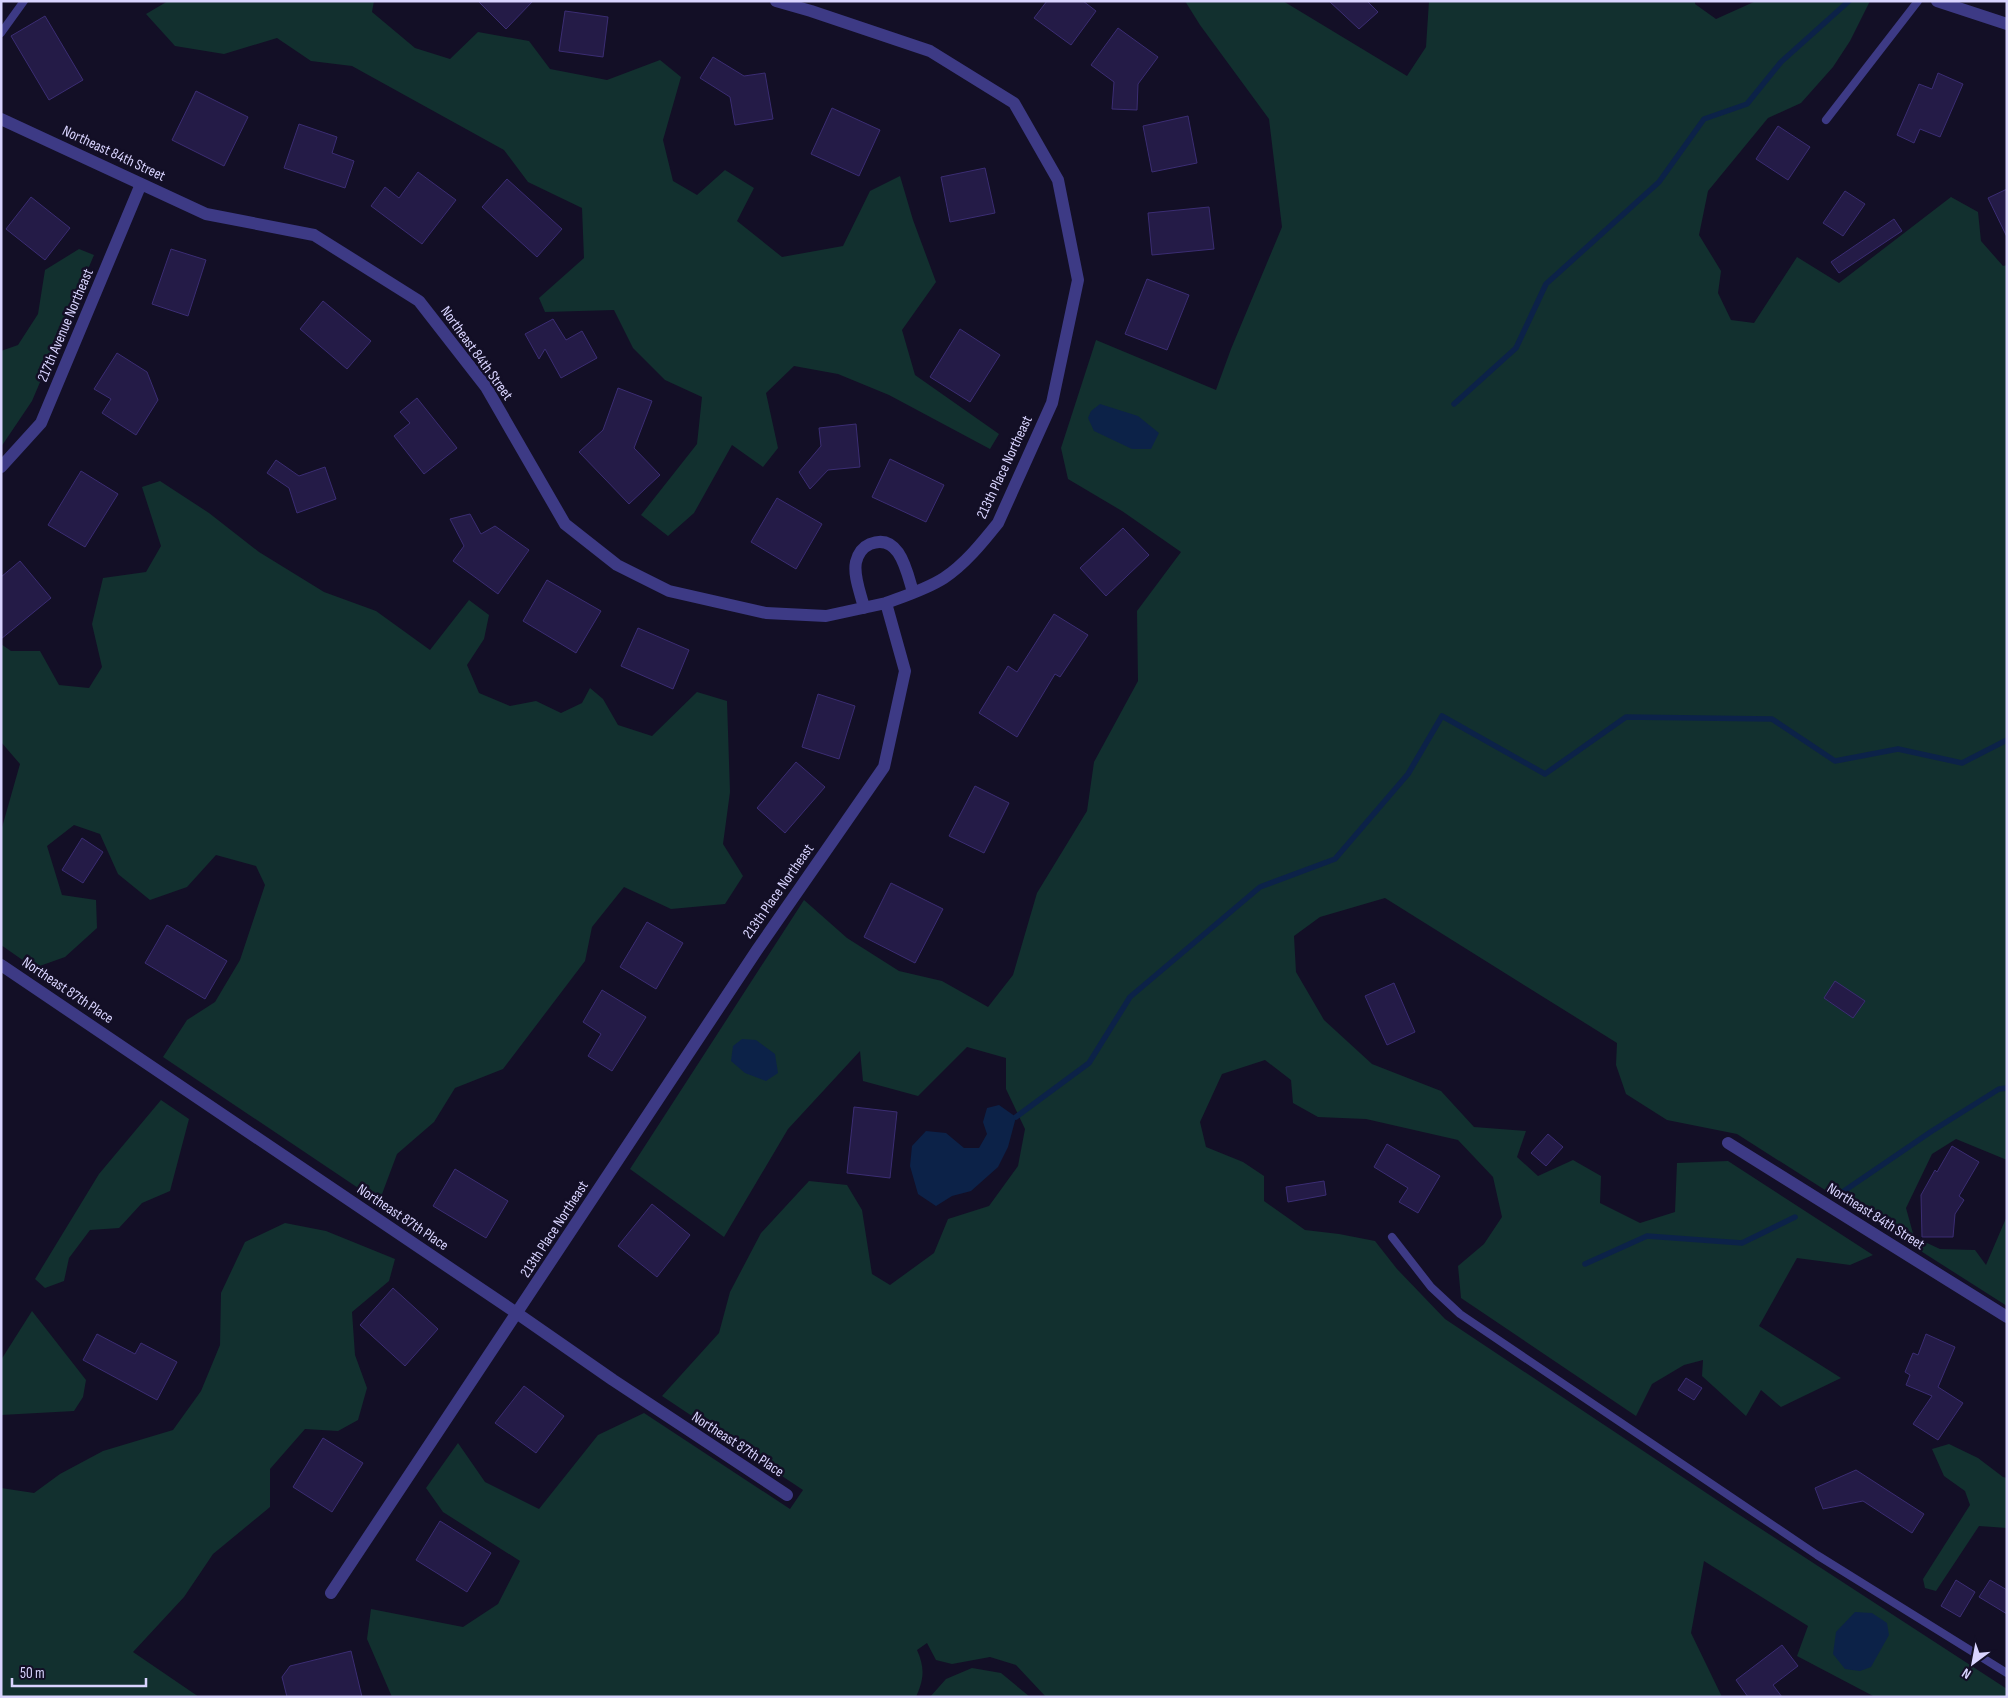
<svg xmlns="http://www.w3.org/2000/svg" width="2008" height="1698" font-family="'Sofia Sans Condensed',sans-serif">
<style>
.green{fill:#12302f}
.water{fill:#0c2248}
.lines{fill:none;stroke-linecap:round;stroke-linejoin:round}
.stream{stroke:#0c2248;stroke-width:5.5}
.building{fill:#241b47;stroke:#3b2d73}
.lane{stroke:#3d3a85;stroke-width:8}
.street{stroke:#3d3a85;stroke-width:12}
.labels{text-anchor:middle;stroke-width:5;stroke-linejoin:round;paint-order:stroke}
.street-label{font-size:15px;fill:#d9d4ff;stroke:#130f26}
</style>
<rect width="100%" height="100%" fill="#130f26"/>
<path class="green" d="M168,1H374L372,12L415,48L450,59L478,32L529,41L550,69L607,80L660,60L681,77L663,140L673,181L697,195L725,170L754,188L737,221L782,257L843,246L870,191L900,176L913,220L936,282L902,330L915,375L999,434L990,449L889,395L838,374L794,366L766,393L778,448L763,467L732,445L694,513L668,536L641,515L697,444L702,397L665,380L633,348L614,310L545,312L539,298L584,258L582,208L528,182L504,150L352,66L311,61L277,38L224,54L175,46L146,14Z
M1185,1H1283L1407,76L1426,47L1429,1H1695V4L1716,19L1756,1H1870L1850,41L1833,67L1801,103L1768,118L1708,191L1699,235L1721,271L1718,293L1731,320L1754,323L1797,257L1839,283L1951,197L1978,212L1981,241L2003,266L2007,265V1160L1956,1139L1932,1154L1906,1208L1914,1237L1940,1249L1975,1250L1986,1265L2007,1216V1306L1737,1134L1667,1120L1626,1094L1616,1065L1617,1043L1385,898L1320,917L1294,936L1296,972L1324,1020L1372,1064L1441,1091L1474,1127L1526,1131L1517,1157L1538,1176L1573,1160L1601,1176L1600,1203L1640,1223L1675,1212L1677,1163L1728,1161L1873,1255L1850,1265L1797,1258L1759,1326L1841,1378L1781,1407L1761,1390L1746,1416L1702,1376L1703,1360L1684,1365L1652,1384L1636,1416L1461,1298L1458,1266L1484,1244L1502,1217L1493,1177L1458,1140L1366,1119L1318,1117L1293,1103L1291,1080L1265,1060L1222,1074L1200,1122L1206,1147L1243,1162L1264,1176V1201L1305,1230L1339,1234L1375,1241L1397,1269L1445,1319L1735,1512L2007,1689V1697H1875L1797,1656L1808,1626L1704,1561L1691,1633L1722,1697H1046L1016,1665L990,1657L952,1664L936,1660L927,1643L917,1650C925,1668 924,1679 916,1697H392L367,1639L371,1609L463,1627L498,1604L520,1561L443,1512L426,1488L458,1443L485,1482L539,1509L598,1435L644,1413L790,1509L803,1490L662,1396L719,1333L730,1292L761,1233L809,1181L847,1185L862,1210L872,1274L890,1285L934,1253L948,1219L989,1206L1018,1166L1025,1129L1006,1089V1058L967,1047L918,1096L863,1081L860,1051L788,1129L724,1237L630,1169L804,900L847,938L899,971L942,981L988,1007L1013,975L1037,893L1087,811L1094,762L1138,681L1137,611L1181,552L1122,511L1068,479L1061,448L1096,340L1216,390L1231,349L1282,227L1269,119L1200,25Z
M79,249L94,255L32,401L1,447V351L18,345L38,314L45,270Z
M160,481L209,513L259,552L324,592L376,611L430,650L469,600L489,615L484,639L467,665L479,693L510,706L536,701L561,713L582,703L590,688L603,699L618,725L652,736L697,692L727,701L730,792L723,844L743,876L725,904L671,909L624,887L592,927L585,961L503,1069L455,1088L434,1122L397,1154L379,1202L163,1057L187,1020L215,1002L240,960L265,885L256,866L216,855L187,887L150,900L118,874L100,834L74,825L47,846L62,895L96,900L97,928L65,957L34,968L1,945V831L20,764L1,742V644L11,651H40L59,685L89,688L102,667L92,624L103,578L146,572L161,546L142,487Z
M161,1100L189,1119L170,1191L142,1203L119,1228L90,1230L69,1258L64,1281L45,1288L35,1279L99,1174Z
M285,1223L326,1231L395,1259L389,1281L352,1312L355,1355L367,1388L358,1420L338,1431L305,1429L270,1469V1507L213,1554L184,1597L133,1652L199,1697H1V1488L34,1493L60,1474L103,1451L173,1430L201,1391L220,1345L221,1293L245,1242Z
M32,1311L86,1380L83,1397L74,1411L1,1415V1360Z
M1949,1444L1978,1458L2003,1477L2007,1478V1528L1979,1526L1936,1591L1925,1588L1923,1579L1970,1505L1965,1491L1944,1476L1932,1449Z
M972,1668L1001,1673L1030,1697H930L946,1679Z"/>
<path class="water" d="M1100,404L1138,416L1159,433L1151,449H1132L1094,431L1088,418L1091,411Z
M742,1039L756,1040L775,1054L778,1073L766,1081L745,1073L731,1061L733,1046Z
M999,1105L1016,1117L1008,1147L998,1167L971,1191L952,1196L936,1206L918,1194L910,1166L912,1146L926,1131L946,1133L964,1148H979L987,1134L983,1122L987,1108Z
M1855,1612L1872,1613L1887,1623L1889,1635L1871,1667L1860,1671L1845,1669L1833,1654L1836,1632Z"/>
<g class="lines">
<path class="stream" d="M1454,404L1516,348L1546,284L1659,182L1704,119L1747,104L1781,62L1849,1
M1016,1117L1089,1063L1130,997L1260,887L1335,859L1408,774L1442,716L1545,774L1626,717L1772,719L1835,761L1898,749L1962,763L2007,740
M1841,1193L1932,1131L1999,1089L2007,1088
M1585,1264L1647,1236L1742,1243L1795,1217"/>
</g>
<path class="building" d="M478,1H533L506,29Z
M1047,1H1083L1096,11L1071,45L1034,18Z
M1329,1H1367L1378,12L1359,29Z
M565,11L608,17L603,57L559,51Z
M45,16L83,80L49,100L11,36Z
M1118,28L1158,57L1138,84L1137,110L1112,109L1114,82L1091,65Z
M713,57L744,76L765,73L773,119L735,125L730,97L700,78Z
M1938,73L1963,84L1940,137L1920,129L1914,143L1897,135L1919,84L1932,89Z
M196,91L248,117L224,166L172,140Z
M832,108L880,130L859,176L811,154Z
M1188,116L1197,163L1152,172L1143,126Z
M299,124L337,137L332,153L354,161L345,188L284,168Z
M1778,126L1810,147L1788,180L1756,159Z
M985,168L995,213L950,222L941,177Z
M418,172L456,200L422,244L371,206L385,187L399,198Z
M507,179L562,229L537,257L482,207Z
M2007,189V237L1988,198Z
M1845,191L1865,204L1843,236L1823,223Z
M31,197L70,228L45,260L6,229Z
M1209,207L1214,249L1152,255L1148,213Z
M1894,219L1902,231L1839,273L1831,262Z
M171,249L206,260L188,316L152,304Z
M1147,279L1189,295L1167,350L1125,334Z
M323,301L371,341L347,369L300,329Z
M553,319L566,340L582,331L597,358L561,378L545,349L539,359L525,334Z
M960,329L1000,355L970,402L930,377Z
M117,353L147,372L158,400L136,435L102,413L111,399L94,389Z
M618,388L652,401L634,448L660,475L629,504L579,452L603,430Z
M417,398L457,448L424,474L394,436L410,423L400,412Z
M856,424L860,467L828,470L810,489L799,472L821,446L819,428Z
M890,459L944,485L926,522L872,497Z
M276,460L299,476L325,467L336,499L297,513L289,488L267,473Z
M81,471L118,494L85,547L48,525Z
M777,498L822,524L796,569L751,542Z
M470,514L481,534L495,526L529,550L498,594L453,561L464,546L450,519Z
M1123,528L1149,555L1106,596L1080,568Z
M20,561L51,598L1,639V577Z
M547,580L601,611L576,653L523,621Z
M1054,614L1088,635L1060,677L1055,674L1017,737L979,713L1008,666L1017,672Z
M638,628L689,650L673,689L621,666Z
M818,694L855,706L839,759L802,747Z
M796,762L825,787L785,833L757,808Z
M975,786L1009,803L984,853L949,836Z
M82,838L103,852L83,883L62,870Z
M891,883L943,909L915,963L864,937Z
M647,922L683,943L656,989L620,967Z
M167,925L227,961L205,999L145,963Z
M1835,981L1865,1001L1853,1018L1824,998Z
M1394,983L1415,1032L1387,1045L1365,996Z
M602,990L646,1017L612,1071L588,1056L601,1034L583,1022Z
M854,1107L897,1112L890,1178L847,1173Z
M1548,1134L1563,1147L1546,1166L1531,1153Z
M1387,1144L1440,1176L1418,1213L1399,1202L1408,1188L1374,1167Z
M1952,1146L1979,1162L1959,1196L1964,1200L1955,1214L1953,1237H1922L1921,1195L1935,1170L1937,1172Z
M455,1169L508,1201L486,1238L433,1206Z
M1324,1181L1326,1195L1288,1202L1286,1187Z
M652,1204L690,1235L657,1277L618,1246Z
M393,1288L438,1329L405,1366L360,1325Z
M97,1334L135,1354L141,1343L177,1362L157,1400L83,1360Z
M1926,1334L1955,1347L1938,1387L1963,1403L1938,1440L1913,1424L1932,1396L1906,1385L1910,1375L1905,1372L1913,1353L1918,1355Z
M1686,1378L1702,1388L1694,1400L1678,1390Z
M524,1386L564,1416L536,1453L495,1423Z
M323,1438L363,1463L332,1512L293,1487Z
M1856,1470L1924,1514L1912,1533L1863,1501L1823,1509L1815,1488Z
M440,1521L491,1553L467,1592L416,1560Z
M1956,1580L1975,1592L1960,1617L1941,1606Z
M1990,1580L2007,1590V1614L1979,1597Z
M1782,1645L1798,1666L1773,1685L1782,1697H1748L1736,1680Z
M351,1651L362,1697H287L282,1677L290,1666Z"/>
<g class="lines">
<path class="lane" d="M1,33L24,1
M1826,120L1918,1
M1392,1237L1431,1287L1460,1314L1817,1555L2007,1673"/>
<path class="street" d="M1937,1L2007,24
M1,119L206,214L314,235L419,301L486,387L565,524L617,565L669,591L766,613L826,616L886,603
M1,467L41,423L141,184
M864,608C861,594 853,576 856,562C858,554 863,547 870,544C900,532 907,573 913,592
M1,965L518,1314L613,1380L787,1495
M1728,1143L2007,1317
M331,1593L757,950L884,767L905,671L886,603C905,596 927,589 944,578C965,564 982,543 998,523L1052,403L1078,280L1058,180L1014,103L930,51L811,11L776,1"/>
</g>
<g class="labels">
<g class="street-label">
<text transform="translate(114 153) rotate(25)" y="5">Northeast 84th Street</text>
<text transform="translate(65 325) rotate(-67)" y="5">217th Avenue Northeast</text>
<text transform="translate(477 353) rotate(54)" y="5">Northeast 84th Street</text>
<text transform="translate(1004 467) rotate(-65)" y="5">213th Place Northeast</text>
<text transform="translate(778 891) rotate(-55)" y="5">213th Place Northeast</text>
<text transform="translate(68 990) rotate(34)" y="5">Northeast 87th Place</text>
<text transform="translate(1876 1216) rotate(32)" y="5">Northeast 84th Street</text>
<text transform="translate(403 1217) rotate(34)" y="5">Northeast 87th Place</text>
<text transform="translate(554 1229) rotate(-57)" y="5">213th Place Northeast</text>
<text transform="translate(738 1444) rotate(33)" y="5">Northeast 87th Place</text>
</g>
</g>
<rect width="2008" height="1698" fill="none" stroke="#d9d4ff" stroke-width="5"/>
<g transform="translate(1973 1663) rotate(212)" stroke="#130f26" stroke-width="4" paint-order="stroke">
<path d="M0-4L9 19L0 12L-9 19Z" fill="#d9d4ff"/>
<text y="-8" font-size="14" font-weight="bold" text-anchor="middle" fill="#d9d4ff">N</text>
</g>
<path d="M12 1678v8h134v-8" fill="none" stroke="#d9d4ff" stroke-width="2.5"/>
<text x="20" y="1678" font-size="15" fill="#d9d4ff" stroke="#130f26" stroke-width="4" paint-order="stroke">50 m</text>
</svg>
